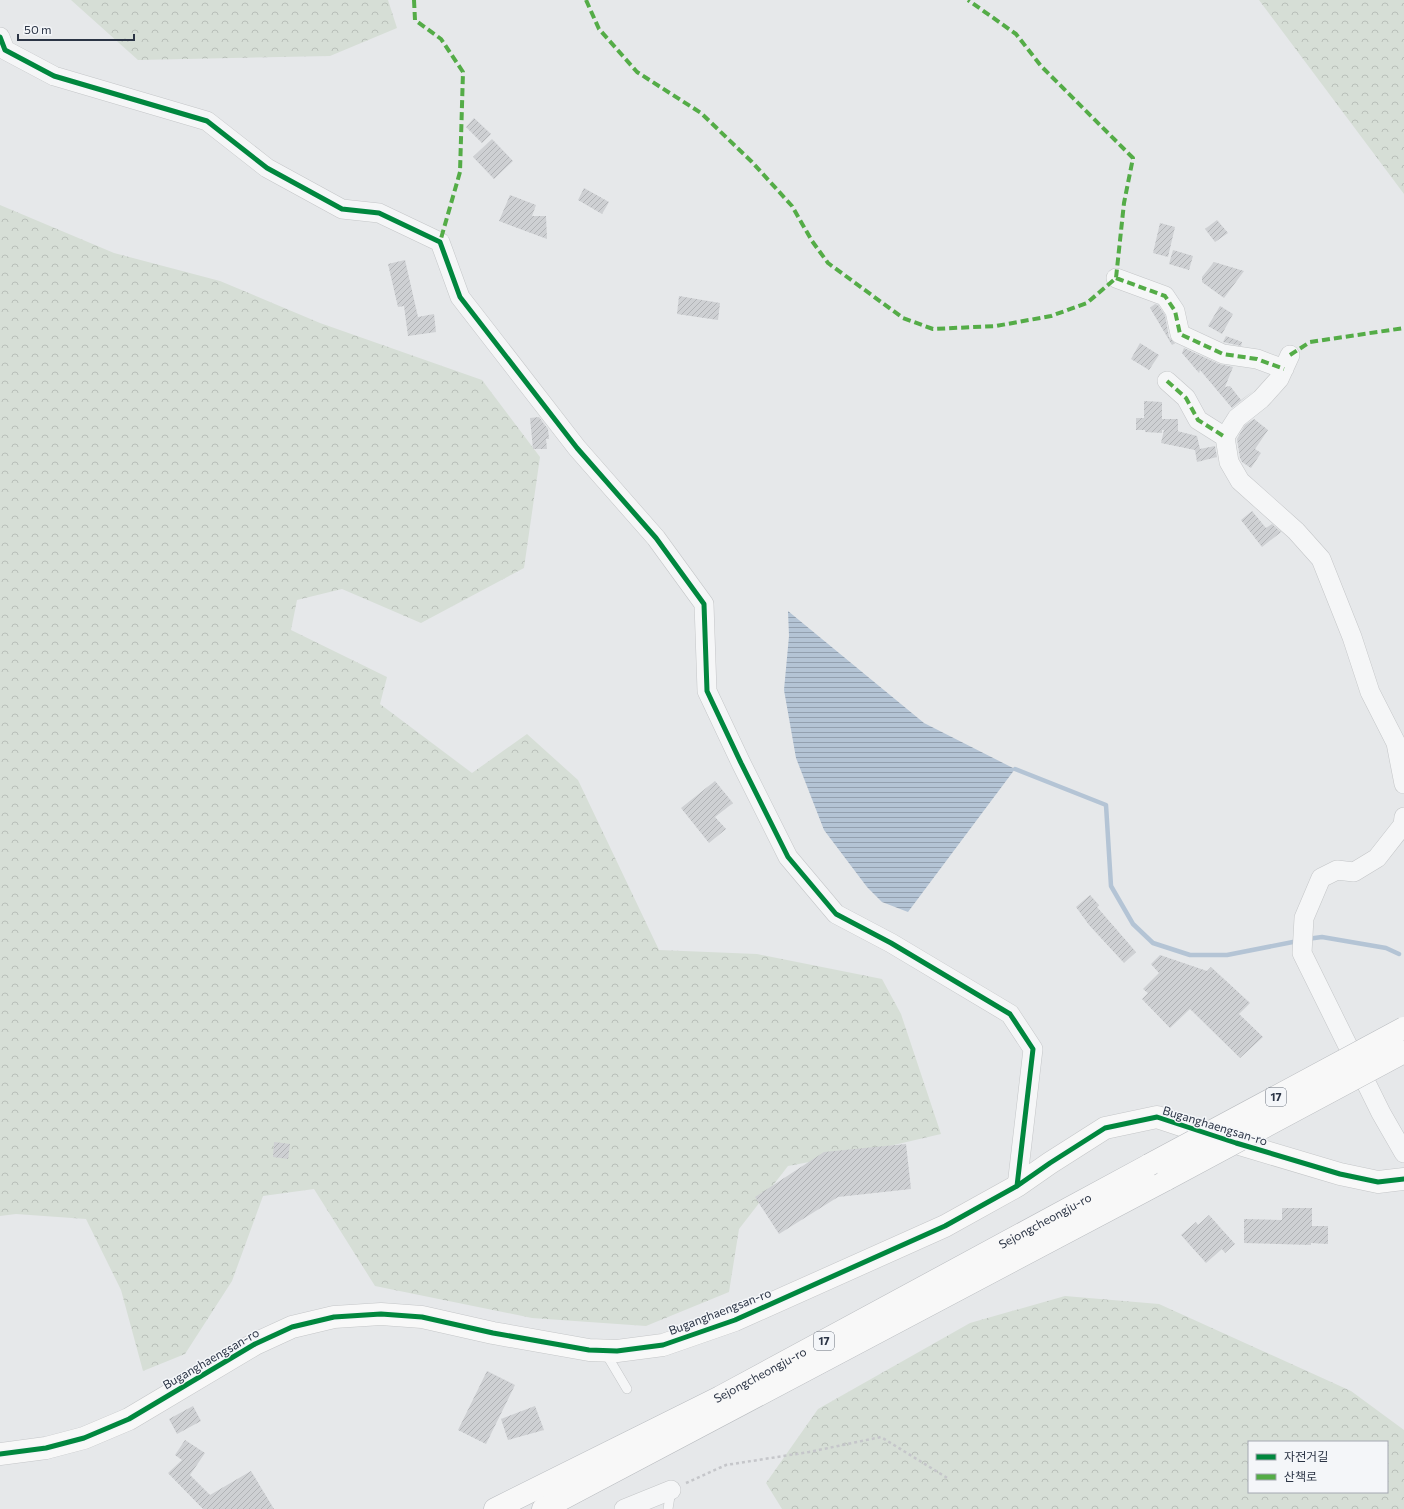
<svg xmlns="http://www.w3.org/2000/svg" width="1404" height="1509" font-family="Commissioner,'Noto Sans KR',sans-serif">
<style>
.forest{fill:url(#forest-crowns);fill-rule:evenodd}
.water{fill:url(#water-rules)}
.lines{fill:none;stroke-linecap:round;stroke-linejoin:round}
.stream{stroke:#b4c4d5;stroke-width:4.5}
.building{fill:url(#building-hatch)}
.lane-casing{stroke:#c4c6c8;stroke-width:10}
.street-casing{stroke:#c4c6c8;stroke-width:20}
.secondary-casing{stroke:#c4c6c8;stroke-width:23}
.highway-casing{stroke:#b8bbbf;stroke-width:23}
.path{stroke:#c5c6ca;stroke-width:2.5;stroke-dasharray:3 3;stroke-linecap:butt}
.lane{stroke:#f5f6f7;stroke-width:9}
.street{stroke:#f5f6f7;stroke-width:19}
.secondary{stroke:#f8f8f8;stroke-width:22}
.highway{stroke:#f8f8f8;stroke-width:22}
.highway-bridge-casing{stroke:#b8bbbf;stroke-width:23;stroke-linecap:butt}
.highway-bridge{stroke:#f8f8f8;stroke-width:22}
.quiet{stroke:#54ac47;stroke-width:4;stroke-dasharray:8 4;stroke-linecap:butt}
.cycleway-casing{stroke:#f4f6f9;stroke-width:8}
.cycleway{stroke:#00873e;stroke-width:5}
.labels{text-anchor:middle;stroke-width:3;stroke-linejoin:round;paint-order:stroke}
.shield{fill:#f4f6f9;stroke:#676e7b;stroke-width:1}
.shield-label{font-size:11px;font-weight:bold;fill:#2b3445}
.street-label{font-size:12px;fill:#2b3445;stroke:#f4f6f9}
</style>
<defs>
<pattern id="forest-crowns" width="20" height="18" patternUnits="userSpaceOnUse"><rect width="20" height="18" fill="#d6ded6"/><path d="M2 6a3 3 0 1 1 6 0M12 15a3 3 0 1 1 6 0" fill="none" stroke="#b8bfb9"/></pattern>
<pattern id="water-rules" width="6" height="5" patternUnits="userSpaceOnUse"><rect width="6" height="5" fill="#b4c4d5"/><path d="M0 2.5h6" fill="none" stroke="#93a0af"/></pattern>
<pattern id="building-hatch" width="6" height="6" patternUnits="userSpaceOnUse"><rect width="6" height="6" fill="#ced0d3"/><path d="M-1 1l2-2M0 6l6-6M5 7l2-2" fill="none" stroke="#b1b3b6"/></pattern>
</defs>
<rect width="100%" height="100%" fill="#e6e8ea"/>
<path class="forest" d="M71,0H388L397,28L330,56L138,60Z
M1259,0H1404V194Z
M0,205L114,253L220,281L320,323L482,380L540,457L524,568L421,623L342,589L297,600L291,630L387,677L380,704L472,773L527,734L578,780L659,950L757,954L882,979L901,1014L941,1134L868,1151L788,1166L739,1229L729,1292L646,1326L532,1318L375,1286L314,1189L263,1196L232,1281L185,1354L143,1371L121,1290L86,1219L16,1214L0,1216Z
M1065,1296L1159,1304L1351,1391L1404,1430V1509H782L766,1483L818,1409L970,1323ZM1249,1442H1387V1492H1249Z"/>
<path class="water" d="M788,611L924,723L1015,769L908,912L882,902L867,887L824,830L796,758L784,690L789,636Z"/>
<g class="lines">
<path class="stream" d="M1015,769L1106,805L1111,886L1133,924L1153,943L1190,955H1227L1298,941
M1307,939L1322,937L1386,948L1399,954"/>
</g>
<path class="building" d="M474,118L491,134L482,143L466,127Z
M492,139L513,161L494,179L473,157Z
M584,188L609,202L602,214L578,200Z
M510,195L536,205L532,216H546L547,239L499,221Z
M1217,220L1228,233L1215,242L1205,229Z
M1160,223L1175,227L1168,257L1153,253Z
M1173,250L1193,256L1189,270L1169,264Z
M405,260L418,317L434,314L436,332L408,336L404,306L398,307L388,264Z
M1214,262L1244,271L1224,298L1202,282V277Z
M679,296L720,303L718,320L677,314Z
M1155,304L1158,305L1165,315L1169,337L1175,343L1172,345L1150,308Z
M1220,306L1233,314L1222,334L1208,326Z
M1226,336L1242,342L1241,346L1223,342Z
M1140,343L1159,355L1149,370L1131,359Z
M1184,348L1219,364L1233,367L1225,387L1230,386L1241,400L1257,388L1253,391L1232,408L1200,370L1199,373L1182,353Z
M1144,401L1162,402V419H1178V431L1173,430L1197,436L1200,449L1215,446L1217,457L1197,462L1195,450L1161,443L1164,430H1162V433L1145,432V430H1136V418H1144Z
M539,417L548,429L549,439H546L547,449H533L530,418Z
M1254,419L1268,430L1255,449L1261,453L1251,468L1242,462L1240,458L1237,439L1245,425Z
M1252,511L1266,528L1272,524L1281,532L1262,547L1241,520Z
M715,781L733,803L715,817L726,829L709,843L681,808Z
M1090,895L1099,905L1097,907L1136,952L1124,963L1089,925L1076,907Z
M1160,955L1207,971L1211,967L1250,1003L1239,1014L1263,1037L1240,1058L1190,1009L1170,1028L1142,999L1148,993L1143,989L1159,973L1151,964Z
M274,1142L290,1144L288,1159L273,1157Z
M906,1144L911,1189L838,1197L779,1234L755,1197L824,1152Z
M1282,1208H1312V1226H1328V1244L1311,1243V1245L1244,1243V1219L1282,1220Z
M1209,1215L1235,1244L1225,1253L1222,1249L1206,1263L1181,1235L1196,1222L1198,1225Z
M487,1371L515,1385L486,1444L458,1430Z
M193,1406L201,1421L177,1434L169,1419Z
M535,1406L544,1430L508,1440L501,1419Z
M185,1440L205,1453L190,1475L210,1495L251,1471L274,1509H203L168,1473L182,1460L175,1455Z"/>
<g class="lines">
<g class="lane-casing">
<path id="lane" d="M605,1352L627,1389
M668,1509L671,1490"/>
</g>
<g class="street-casing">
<path id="street" d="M0,37L5,50L54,76L207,121L267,168L342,209L379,213L440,242L460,297L577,448L656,538L704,604L707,691L741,763L788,857L836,914L891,943L1010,1014L1033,1049L1017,1186
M1116,278L1165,296L1175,311L1180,334L1223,354L1257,359L1284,369
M1290,355L1279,379L1261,399L1237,418L1225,437L1229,462L1240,481L1296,531L1321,559L1352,637L1370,692L1396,743L1404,784
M1167,381L1186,398L1198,420L1225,437
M1404,817L1403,825L1377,858L1354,872L1337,870L1321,878L1304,918L1302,953L1381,1113L1404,1153
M624,1509L671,1490"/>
</g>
<g class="secondary-casing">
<path id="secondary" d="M0,1454L46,1448L84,1438L129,1419L255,1344L292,1327L334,1317L381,1314L422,1317L493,1333L589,1350L617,1351L663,1345L735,1320L945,1226L1017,1186L1050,1163L1105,1128L1157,1117L1236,1143L1340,1174L1378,1182L1404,1179"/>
</g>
<g class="highway-casing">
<g id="highway">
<path id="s1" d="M495,1509L720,1397L1149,1165"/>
<path d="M543,1509L1167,1179"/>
</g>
</g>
<path class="path" d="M686,1483L726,1465L809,1452L881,1437L949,1479"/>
<use href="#lane" class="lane"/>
<use href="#street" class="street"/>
<use href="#secondary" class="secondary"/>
<use href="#highway" class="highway"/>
<g class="highway-bridge-casing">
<path id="highway-bridge" d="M1149,1165L1404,1028
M1167,1179L1404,1052"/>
</g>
<use href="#highway-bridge" class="highway-bridge"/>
<path class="quiet" d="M414,0L415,20L441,39L463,72L460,172L440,242
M586,0L599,29L637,72L701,113L752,162L792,206L812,241L828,263L903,318L933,329L996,326L1051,316L1087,303L1116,278L1124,203L1133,158L1041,66L1016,34L968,0
M1116,278L1165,296L1175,311L1180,334L1223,354L1257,359L1284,369
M1290,355L1310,342L1404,328
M1167,381L1186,398L1198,420L1225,437"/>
<g class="cycleway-casing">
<path id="cycleway" d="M0,37L5,50L54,76L207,121L267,168L342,209L379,213L440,242L460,297L577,448L656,538L704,604L707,691L741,763L788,857L836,914L891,943L1010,1014L1033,1049L1017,1186
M0,1454L46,1448L84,1438L129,1419L255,1344L292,1327L334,1317L381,1314L422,1317L493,1333L589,1350L617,1351L663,1345L735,1320L945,1226L1017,1186L1050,1163L1105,1128L1157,1117L1236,1143L1340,1174L1378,1182L1404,1179"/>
</g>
<use href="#cycleway" class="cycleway"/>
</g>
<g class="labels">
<g class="shield">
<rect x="1266" y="1088" width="20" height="18" rx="3"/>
<rect x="814" y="1332" width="20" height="18" rx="3"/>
</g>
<g class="shield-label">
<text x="1276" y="1101">17</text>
<text x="824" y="1345">17</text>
</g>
<g class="street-label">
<text transform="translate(1215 1126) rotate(17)" y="4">Buganghaengsan-ro</text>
<text dy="4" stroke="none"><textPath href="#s1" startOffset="621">Sejongcheongju-ro</textPath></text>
<text transform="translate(720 1312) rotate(-21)" y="4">Buganghaengsan-ro</text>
<text transform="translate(211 1359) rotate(-30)" y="4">Buganghaengsan-ro</text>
<text dy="4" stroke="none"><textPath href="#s1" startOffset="297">Sejongcheongju-ro</textPath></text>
</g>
</g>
<rect x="1248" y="1441" width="140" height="52" fill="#f4f6f9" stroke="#a4a8b1"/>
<rect x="1256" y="1454" width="20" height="6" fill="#00873e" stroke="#a4a8b1"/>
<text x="1284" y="1461" font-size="12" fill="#2b3445">자전거길</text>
<rect x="1256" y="1474" width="20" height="6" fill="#54ac47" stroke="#a4a8b1"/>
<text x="1284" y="1481" font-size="12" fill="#2b3445">산책로</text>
<path d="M18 34v6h116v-6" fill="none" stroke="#2b3445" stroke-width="2"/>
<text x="24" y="34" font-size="12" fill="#2b3445" stroke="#f4f6f9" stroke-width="3" paint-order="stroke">50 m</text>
</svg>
